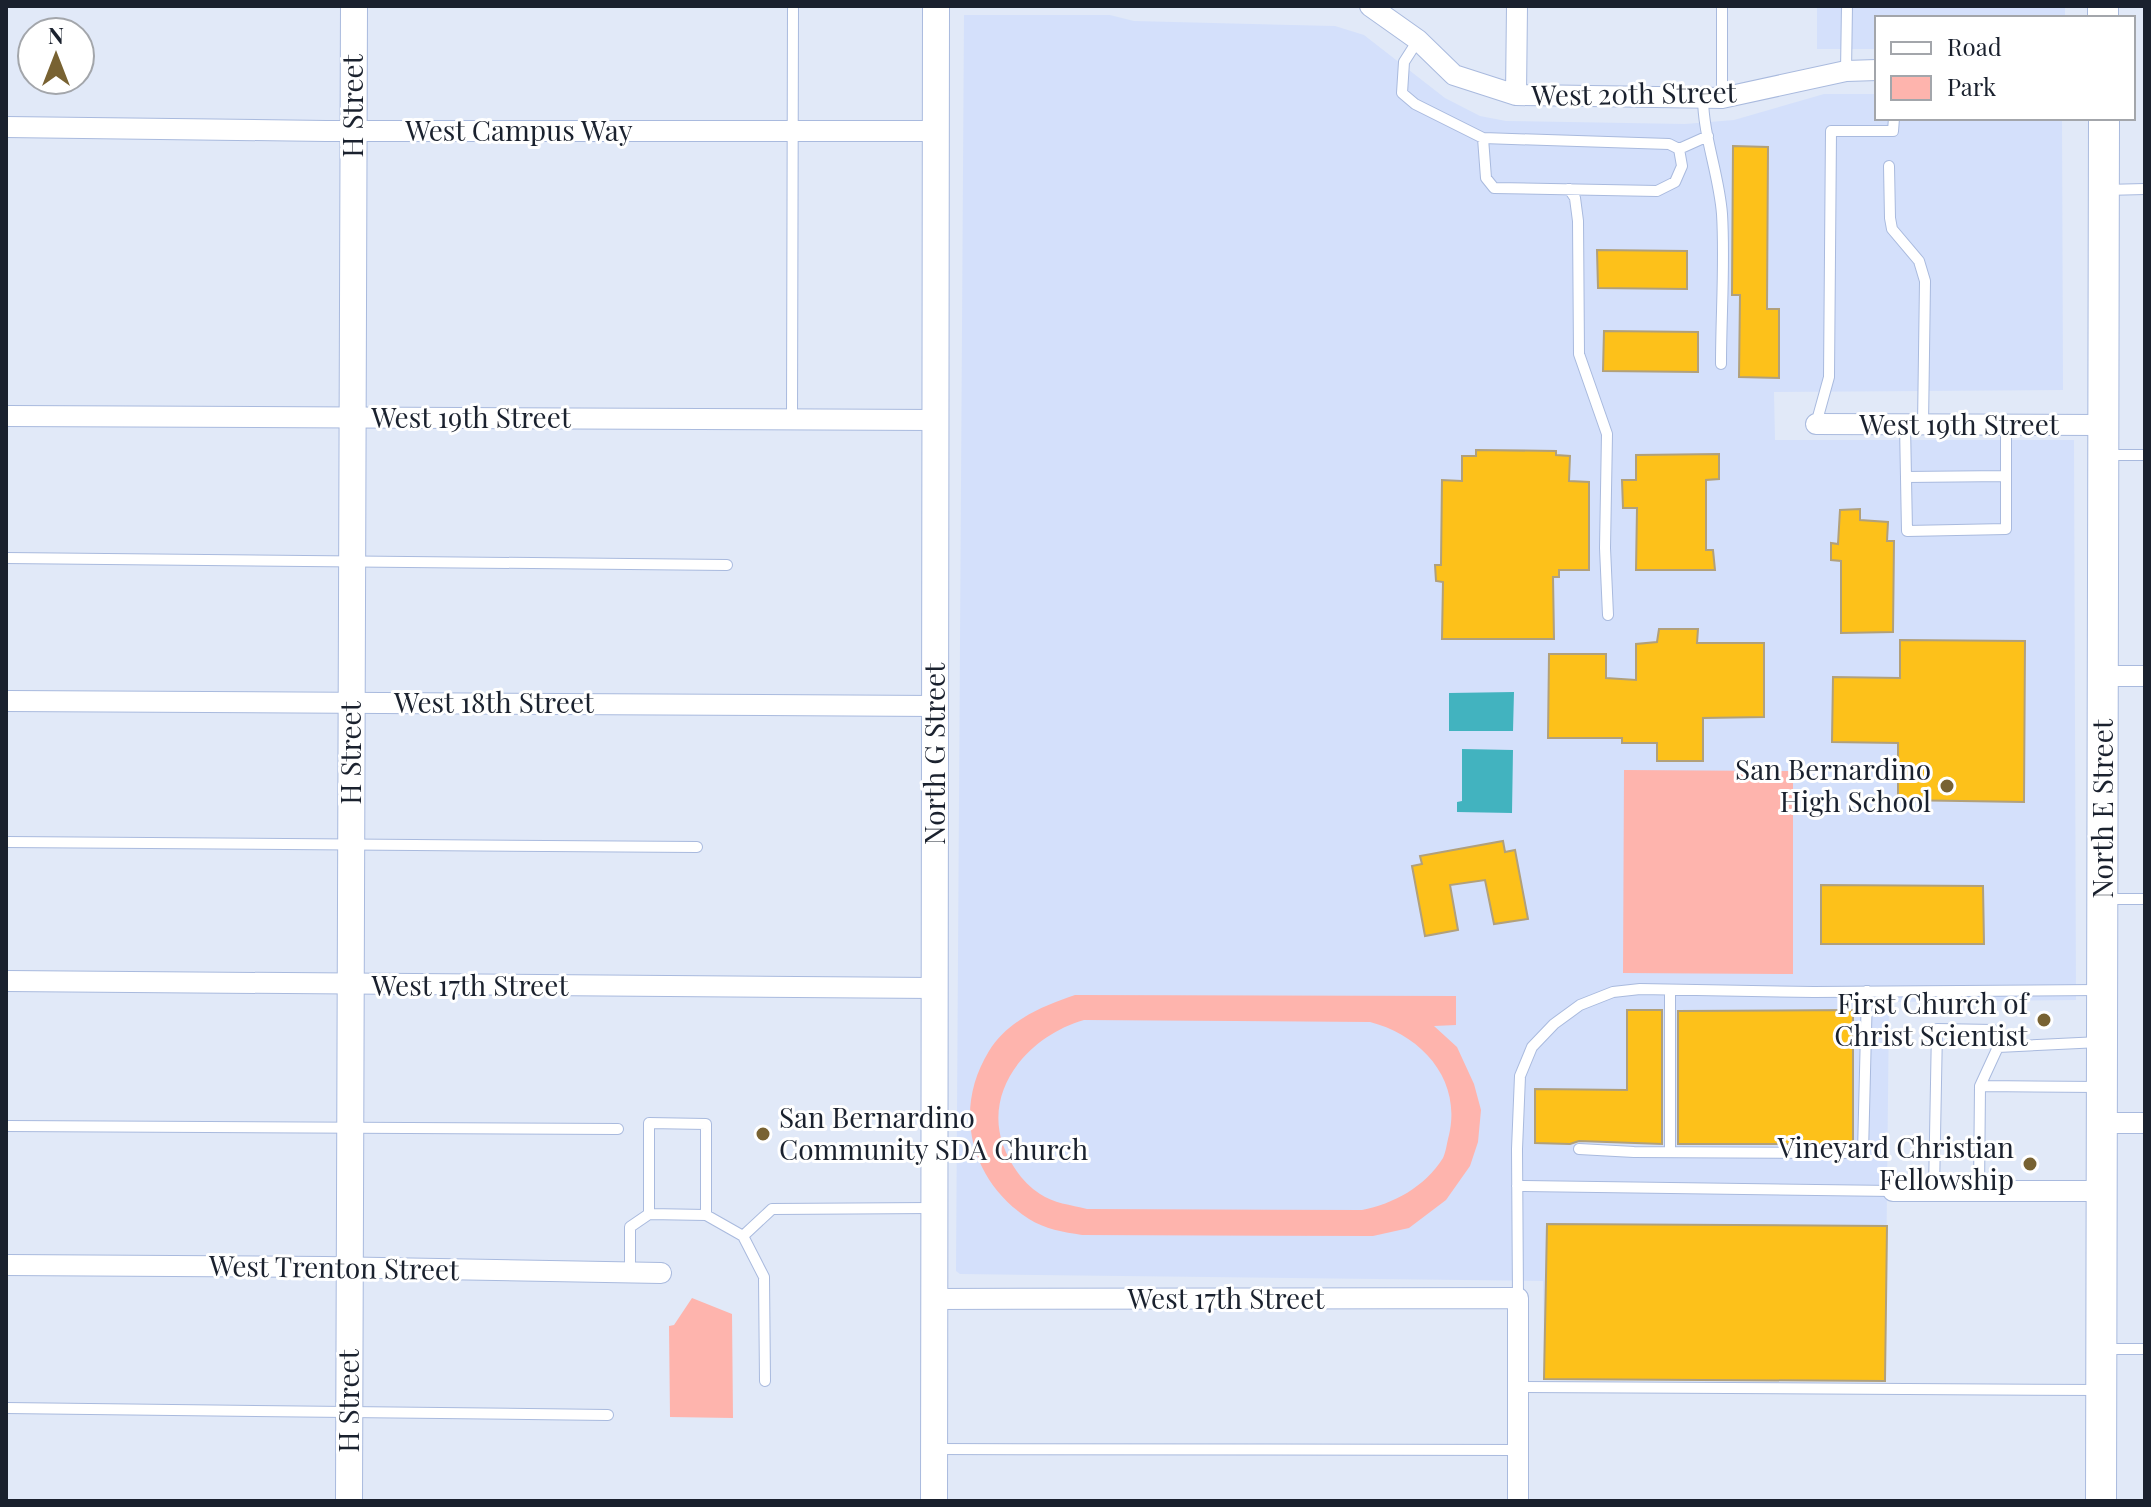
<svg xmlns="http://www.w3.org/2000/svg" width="2151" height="1507" font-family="'Playfair Display',serif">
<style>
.built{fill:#d4e0fb}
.green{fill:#feb4ad;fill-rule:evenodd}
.water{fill:#42b3bf}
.building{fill:#fdc11a;stroke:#b1a07b;stroke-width:2}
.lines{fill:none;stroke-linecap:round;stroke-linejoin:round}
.service-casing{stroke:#a9bade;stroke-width:12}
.minor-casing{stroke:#a9bade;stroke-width:22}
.tertiary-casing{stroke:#a9bade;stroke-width:28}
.secondary-casing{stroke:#a9bade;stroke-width:32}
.service{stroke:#fff;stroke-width:10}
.minor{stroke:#fff;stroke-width:20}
.tertiary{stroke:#fff;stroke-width:26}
.secondary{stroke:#fff;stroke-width:30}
.poi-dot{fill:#786232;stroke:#fff;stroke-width:3}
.labels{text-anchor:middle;stroke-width:6;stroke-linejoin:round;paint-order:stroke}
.street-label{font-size:28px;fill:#1a212e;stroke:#fff}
.poi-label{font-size:28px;fill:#1a212e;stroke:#fff;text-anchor:end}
</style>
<rect width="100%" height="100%" fill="#e1e9f8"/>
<path class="built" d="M1817,6H2065V18H1877V49H1817Z
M964,15H1110L1134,21L1335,26L1364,35L1445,98L1480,116L1506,121L1685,124L1734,120L1824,94H1877V118H2062L2063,390L1774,392L1775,440H2074L2076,1000L1889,1002L1885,1381L1544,1379L1543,1281L960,1274L956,1271Z"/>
<path class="green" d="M1624,770L1793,771V974L1623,973Z
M1075,995L1456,996V1025L1434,1026L1457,1047L1474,1084L1481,1110L1478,1142L1470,1166L1446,1200L1409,1228L1373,1236L1082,1235C1063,1232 1045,1229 1029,1219C971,1181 952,1111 989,1051C1008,1020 1043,1006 1075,995ZM1084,1020L1370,1022C1421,1035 1462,1079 1449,1135C1447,1142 1446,1152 1443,1158C1425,1187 1393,1204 1362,1210L1087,1209C1071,1205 1053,1203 1040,1194C1022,1182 1010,1164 1003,1145C983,1087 1031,1035 1084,1020Z
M692,1298L732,1314L733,1418L670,1417L669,1326L674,1325Z"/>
<path class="water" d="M1514,692L1513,731H1449V693Z
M1462,749L1513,750L1512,813L1457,812V802L1462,801Z"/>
<path class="building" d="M1733,146L1768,147L1767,309H1779V378L1739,377L1740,295H1732Z
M1597,250L1687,251V289L1598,288Z
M1604,331L1698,332V372L1603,371Z
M1476,450L1556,451V455L1570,456L1569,481L1589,482V570H1559V577H1553L1554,639H1442L1443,582L1436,581L1435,565H1441L1442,480L1462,481V456H1476Z
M1719,454V479L1706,480V550H1713L1715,570H1636L1637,508H1623L1622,480H1636V455Z
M1860,509V520L1888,522L1887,541H1894L1893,632L1841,633V561L1831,560V543L1838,544L1840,510Z
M1659,629H1698L1697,643H1764V717L1703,718V761H1657V743H1622V738H1548L1549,654H1606V678L1636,680V644L1657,642Z
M1900,640L2025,641L2024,802L1898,800V743L1832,742L1833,677L1900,678Z
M1503,841L1505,852L1515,850L1528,919L1494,924L1485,880L1450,885L1458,930L1425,936L1412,866L1422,864L1420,856Z
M1821,885L1983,886L1984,944H1821Z
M1627,1010H1662V1144L1579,1141L1570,1144L1535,1143V1089L1627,1090Z
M1853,1010V1144H1678V1011Z
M1547,1224L1887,1226L1885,1381L1544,1379Z"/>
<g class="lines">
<g class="service-casing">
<path id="service" d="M1722,6V98
M1418,40L1404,62L1402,93L1415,104L1483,138L1669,144L1679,149L1682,166L1675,182L1657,191L1494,188L1486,178L1483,138
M1846,71L1847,6
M1703,97C1703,136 1719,174 1722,214C1725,263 1721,314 1721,364
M1679,149L1708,136
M1889,166L1890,218L1892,229L1919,261L1925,281L1923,425
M1569,189L1575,198L1578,221L1579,354L1607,434L1605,548L1608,615
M2105,190L2145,189
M792,420L793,6
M1816,424L1829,377L1831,131H1893L1894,118
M1905,425L1907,531L2006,529V425
M2107,455H2145
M1906,477L2006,476
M6,558L727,565
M6,842L697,847
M2107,899H2145
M1980,1086L1998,1047
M6,1126L618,1129
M1579,1149L1634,1152L1863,1153L1867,991
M1670,1152V990
M1517,1186L1893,1191
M1934,1191L1937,1029L1993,1030L1998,1047L2100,1042
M1979,1191L1980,1086L2098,1087
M706,1215V1124L649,1123V1214L706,1215L743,1236L772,1209L932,1208
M743,1236L764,1277L765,1381
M630,1272V1227L649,1214
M1518,1298L1517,1149L1520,1076L1532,1047L1554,1024L1580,1005L1613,992L1640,989L1814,992L2098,990
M2104,1349H2145
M1518,1387L2100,1390
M6,1408L608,1415
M936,1449L1518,1450"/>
</g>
<g class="minor-casing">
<path id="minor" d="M1370,6L1418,40L1454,75L1516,95L1722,98L1846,71L1877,70
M1516,95L1517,6
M6,127L326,131H935
M6,416L935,420
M1816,424L2102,425
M2103,676H2145
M6,701L935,706
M6,981L934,988
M2102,1123H2145
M1893,1191H2102
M6,1265L325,1267L661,1273
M934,1299L1518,1298V1501"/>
</g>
<g class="tertiary-casing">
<path id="tertiary" d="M349,1501L354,6
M934,1501L936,6"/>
</g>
<g class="secondary-casing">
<path id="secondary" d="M2103,6V18
M2101,1501L2104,118"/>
</g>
<use href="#service" class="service"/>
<use href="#minor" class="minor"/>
<use href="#tertiary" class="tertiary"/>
<use href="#secondary" class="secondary"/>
</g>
<g class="poi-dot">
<circle cx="1947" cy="786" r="8"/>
<circle cx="2044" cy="1020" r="8"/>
<circle cx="763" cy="1134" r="8"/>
<circle cx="2030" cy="1164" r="8"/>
</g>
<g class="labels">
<g class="street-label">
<text transform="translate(1634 94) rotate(-1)" y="10">West 20th Street</text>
<text transform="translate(353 106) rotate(-90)" y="10">H Street</text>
<text x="519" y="141">West Campus Way</text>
<text x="471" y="428">West 19th Street</text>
<text x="1959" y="435">West 19th Street</text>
<text x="494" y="713">West 18th Street</text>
<text transform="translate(351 753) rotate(-90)" y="10">H Street</text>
<text transform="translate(935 754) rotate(-90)" y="10">North G Street</text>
<text transform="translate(2103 809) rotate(-90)" y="10">North E Street</text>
<text x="470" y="996">West 17th Street</text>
<text transform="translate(334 1268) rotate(1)" y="10">West Trenton Street</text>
<text x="1226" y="1309">West 17th Street</text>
<text transform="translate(349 1401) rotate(-90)" y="10">H Street</text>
</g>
<g class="poi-label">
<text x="1931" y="780">San Bernardino<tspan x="1931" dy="32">High School</tspan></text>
<text x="2028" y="1014">First Church of<tspan x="2028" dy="32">Christ Scientist</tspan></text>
<text x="779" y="1128" text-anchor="start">San Bernardino<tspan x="779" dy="32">Community SDA Church</tspan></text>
<text x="2014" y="1158">Vineyard Christian<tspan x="2014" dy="32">Fellowship</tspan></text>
</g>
</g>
<rect width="2151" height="1507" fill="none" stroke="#1a212e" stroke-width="16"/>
<rect x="1875" y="16" width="260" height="104" fill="#ffffff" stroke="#a3a6ab" stroke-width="2"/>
<rect x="1891" y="42" width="40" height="12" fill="#ffffff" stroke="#a3a6ab" stroke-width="2"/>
<text x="1947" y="56" font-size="24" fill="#1a212e">Road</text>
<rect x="1891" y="76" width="40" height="24" fill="#feb4ad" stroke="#a3a6ab" stroke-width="2"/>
<text x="1947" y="96" font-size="24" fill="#1a212e">Park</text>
<g transform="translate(56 56)"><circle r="38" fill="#ffffff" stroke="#a3a6ab" stroke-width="2"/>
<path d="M0-6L14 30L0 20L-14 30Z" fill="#786232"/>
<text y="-12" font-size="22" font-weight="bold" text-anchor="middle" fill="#1a212e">N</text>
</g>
</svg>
